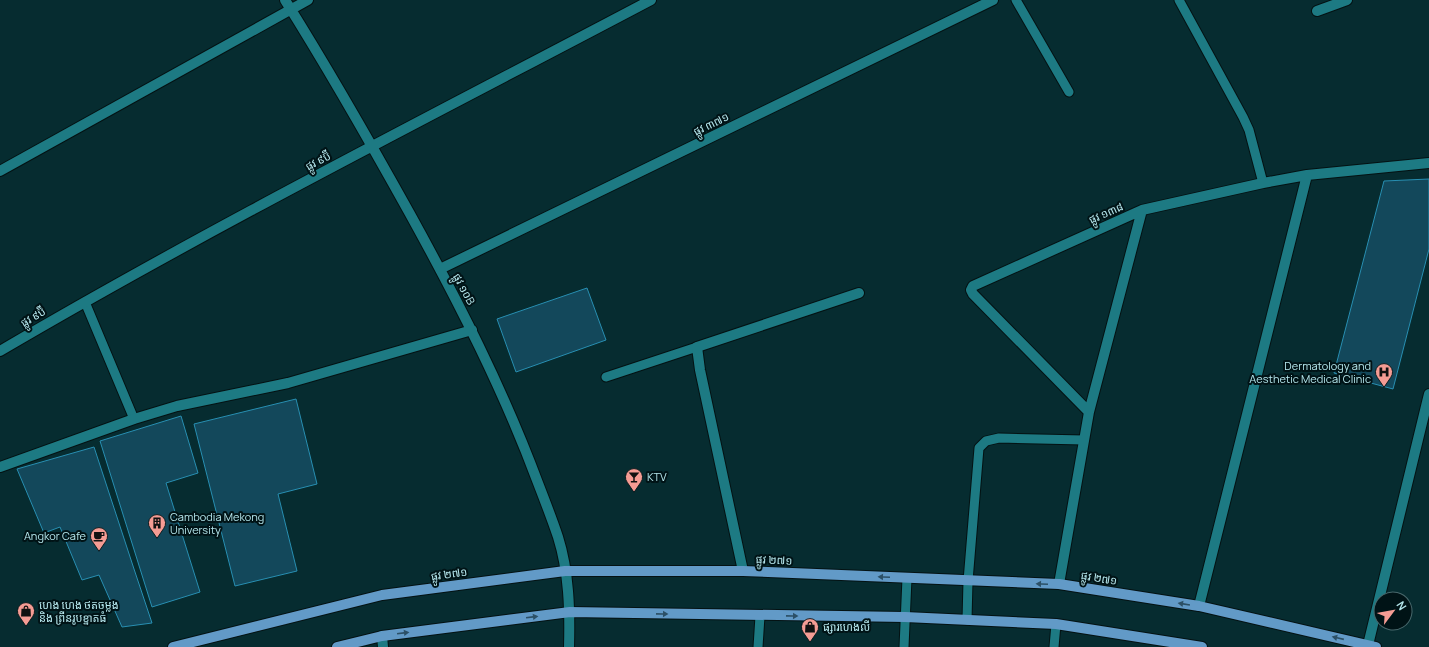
<svg xmlns="http://www.w3.org/2000/svg" width="1429" height="647" font-family="Manrope,'Noto Sans Khmer',sans-serif">
<style>
.building{fill:#13485b;stroke:#288fb2}
.lines{fill:none;stroke-linecap:round;stroke-linejoin:round}
.lane-casing{stroke:#041213;stroke-width:11}
.street-casing{stroke:#041213;stroke-width:12}
.primary-casing{stroke:#041213;stroke-width:12}
.lane{stroke:#1d7a83;stroke-width:9}
.street{stroke:#1d7a83;stroke-width:10}
.primary{stroke:#629ac7;stroke-width:10}
.oneway{fill:#2c5066}
.labels{text-anchor:middle;stroke-width:4;stroke-linejoin:round;paint-order:stroke}
.street-label{font-size:11px;fill:#b5e7ed;stroke:#001316}
.poi-label{font-size:11px;fill:#b5e7ed;stroke:#001316;text-anchor:start}
</style>
<rect width="100%" height="100%" fill="#062c30"/>
<path class="building" d="M1429,179V249L1393,389L1334,373L1384,181Z
M587,288L606,340L516,372L497,319Z
M296,399L317,484L278,494L297,571L235,586L194,424Z
M181,416L198,473L166,483L200,592L152,607L100,441Z
M94,447L134,569L152,623L122,627L99,575L82,580L60,527L44,533L17,469Z"/>
<g class="lines">
<g class="lane-casing">
<path id="lane" d="M1016,0L1069,92
M1179,0L1243,117L1249,130L1263,183
M85,302L134,419
M606,377L697,347
M967,620L968,581L979,448L986,441L999,438L1084,440
M758,647L760,616
M904,647L907,578
M1054,647L1056,624"/>
</g>
<g class="street-casing">
<path id="street" d="M285,0C329,70 370,142 410,214C458,301 503,389 538,483C545,501 552,519 558,537C569,572 570,610 569,647
M1317,11L1347,0
M0,171L308,0
M440,269L993,0
M0,351C213,226 433,115 651,0
M1089,412L973,294L971,290L973,286L1142,210L1263,183L1307,175L1429,163
M0,467L134,419L177,406L288,383L472,330
M743,571L700,370L697,347L859,293
M1059,584L1089,412L1142,210
M1199,606L1307,175
M382,636L383,647
M1368,645L1429,394"/>
</g>
<g class="primary-casing">
<path id="primary" d="M173,647L382,595L565,571H743L1059,584L1199,606L1376,647
M337,647L382,636L570,612L905,617L1056,624L1202,647"/>
</g>
<use href="#lane" class="lane"/>
<use href="#street" class="street"/>
<use href="#primary" class="primary"/>
</g>
<defs><path id="oneway-solid" d="M-6-.8H1V-3.2L6.5 0L1 3.2V.8H-6Z"/></defs>
<g class="oneway">
<use href="#oneway-solid" transform="translate(884 577) rotate(-178)"/>
<use href="#oneway-solid" transform="translate(1042 584) rotate(-178)"/>
<use href="#oneway-solid" transform="translate(1184 604) rotate(-171)"/>
<use href="#oneway-solid" transform="translate(662 614) rotate(1)"/>
<use href="#oneway-solid" transform="translate(792 616) rotate(1)"/>
<use href="#oneway-solid" transform="translate(532 617) rotate(-7)"/>
<use href="#oneway-solid" transform="translate(403 633) rotate(-7)"/>
<use href="#oneway-solid" transform="translate(1338 638) rotate(-167)"/>
</g>
<defs>
<g id="hospital-pin" transform="scale(0.9)"><path d="M0 17L-7.5 6A9.5 9.5 0 1 1 7.5 6Z" fill="#f59c94" stroke="#001316"/><path d="M-5-5h3v3.5h4V-5h3V5h-3V1.5h-4V5h-3Z" fill="#111"/></g>
<g id="bar-pin" transform="scale(0.9)"><path d="M0 17L-7.5 6A9.5 9.5 0 1 1 7.5 6Z" fill="#f59c94" stroke="#001316"/><path d="M-6-5H6L.8 .8V4.5H3.5V6h-7V4.5H-.8V.8Z" fill="#111"/></g>
<g id="building-pin" transform="scale(0.9)"><path d="M0 17L-7.5 6A9.5 9.5 0 1 1 7.5 6Z" fill="#f59c94" stroke="#001316"/><path d="M-4-6H4V6H1V3H-1V6H-4ZM-2.5-4.3h1.7v1.8h-1.7ZM.8-4.3h1.7v1.8H.8ZM-2.5-1h1.7V.8h-1.7ZM.8-1h1.7V.8H.8Z" fill="#111"/></g>
<g id="cafe-pin" transform="scale(0.9)"><path d="M0 17L-7.5 6A9.5 9.5 0 1 1 7.5 6Z" fill="#f59c94" stroke="#001316"/><path d="M-5.5-4.5H6V0H3Q3 3.5 0 3.5H-2.5Q-5.5 3.5-5.5 0ZM3-3.2v2h1.7v-2ZM-6 4.5H4V6H-6Z" fill="#111"/></g>
<g id="shop-pin" transform="scale(0.9)"><path d="M0 17L-7.5 6A9.5 9.5 0 1 1 7.5 6Z" fill="#f59c94" stroke="#001316"/><path d="M-5-2.5h2.3a2.7 3.5 0 0 1 5.4 0H5L5.5 6h-11ZM-1.5-2.5h3a1.5 2.3 0 0 0-3 0Z" fill="#111"/></g>
</defs>
<g fill-rule="evenodd">
<use href="#hospital-pin" x="1384" y="372"/>
<use href="#bar-pin" x="634" y="477"/>
<use href="#building-pin" x="157" y="523"/>
<use href="#cafe-pin" x="99" y="536"/>
<use href="#shop-pin" x="26" y="611"/>
<use href="#shop-pin" x="810" y="627"/>
</g>
<g class="labels">
<g class="street-label">
<text transform="translate(711 124) rotate(-26)" y="4">ផ្លូវ ៣៧១</text>
<text transform="translate(318 161) rotate(-27)" y="4">ផ្លូវ ៩ប៊ី</text>
<text transform="translate(1106 213) rotate(-24)" y="4">ផ្លូវ ១៣៨</text>
<text transform="translate(464 289) rotate(62)" y="4">ផ្លូវ ១០B</text>
<text transform="translate(33 317) rotate(-30)" y="4">ផ្លូវ ៩ប៊ី</text>
<text transform="translate(774 560) rotate(2)" y="4">ផ្លូវ ២៧១</text>
<text transform="translate(449 574) rotate(-8)" y="4">ផ្លូវ ២៧១</text>
<text transform="translate(1099 578) rotate(9)" y="4">ផ្លូវ ២៧១</text>
</g>
<g class="poi-label">
<text x="1371" y="370" text-anchor="end">Dermatology and<tspan x="1371" dy="13">Aesthetic Medical Clinic</tspan></text>
<text x="647" y="481">KTV</text>
<text x="170" y="521">Cambodia Mekong<tspan x="170" dy="13">University</tspan></text>
<text x="86" y="540" text-anchor="end">Angkor Cafe</text>
<text x="39" y="609">ហេង ហេង ថតចម្លង<tspan x="39" dy="13">និង ព្រីនរូបខ្នាតធំ</tspan></text>
<text x="823" y="631">ផ្សារហេងលី</text>
</g>
</g>
<g transform="translate(1393 611) rotate(58)"><circle r="19" fill="#001316" stroke="#48686c"/>
<path d="M0-3L7 15L0 10L-7 15Z" fill="#f59c94"/>
<text y="-6" font-size="11" font-weight="bold" text-anchor="middle" fill="#b5e7ed">N</text>
</g>
</svg>
